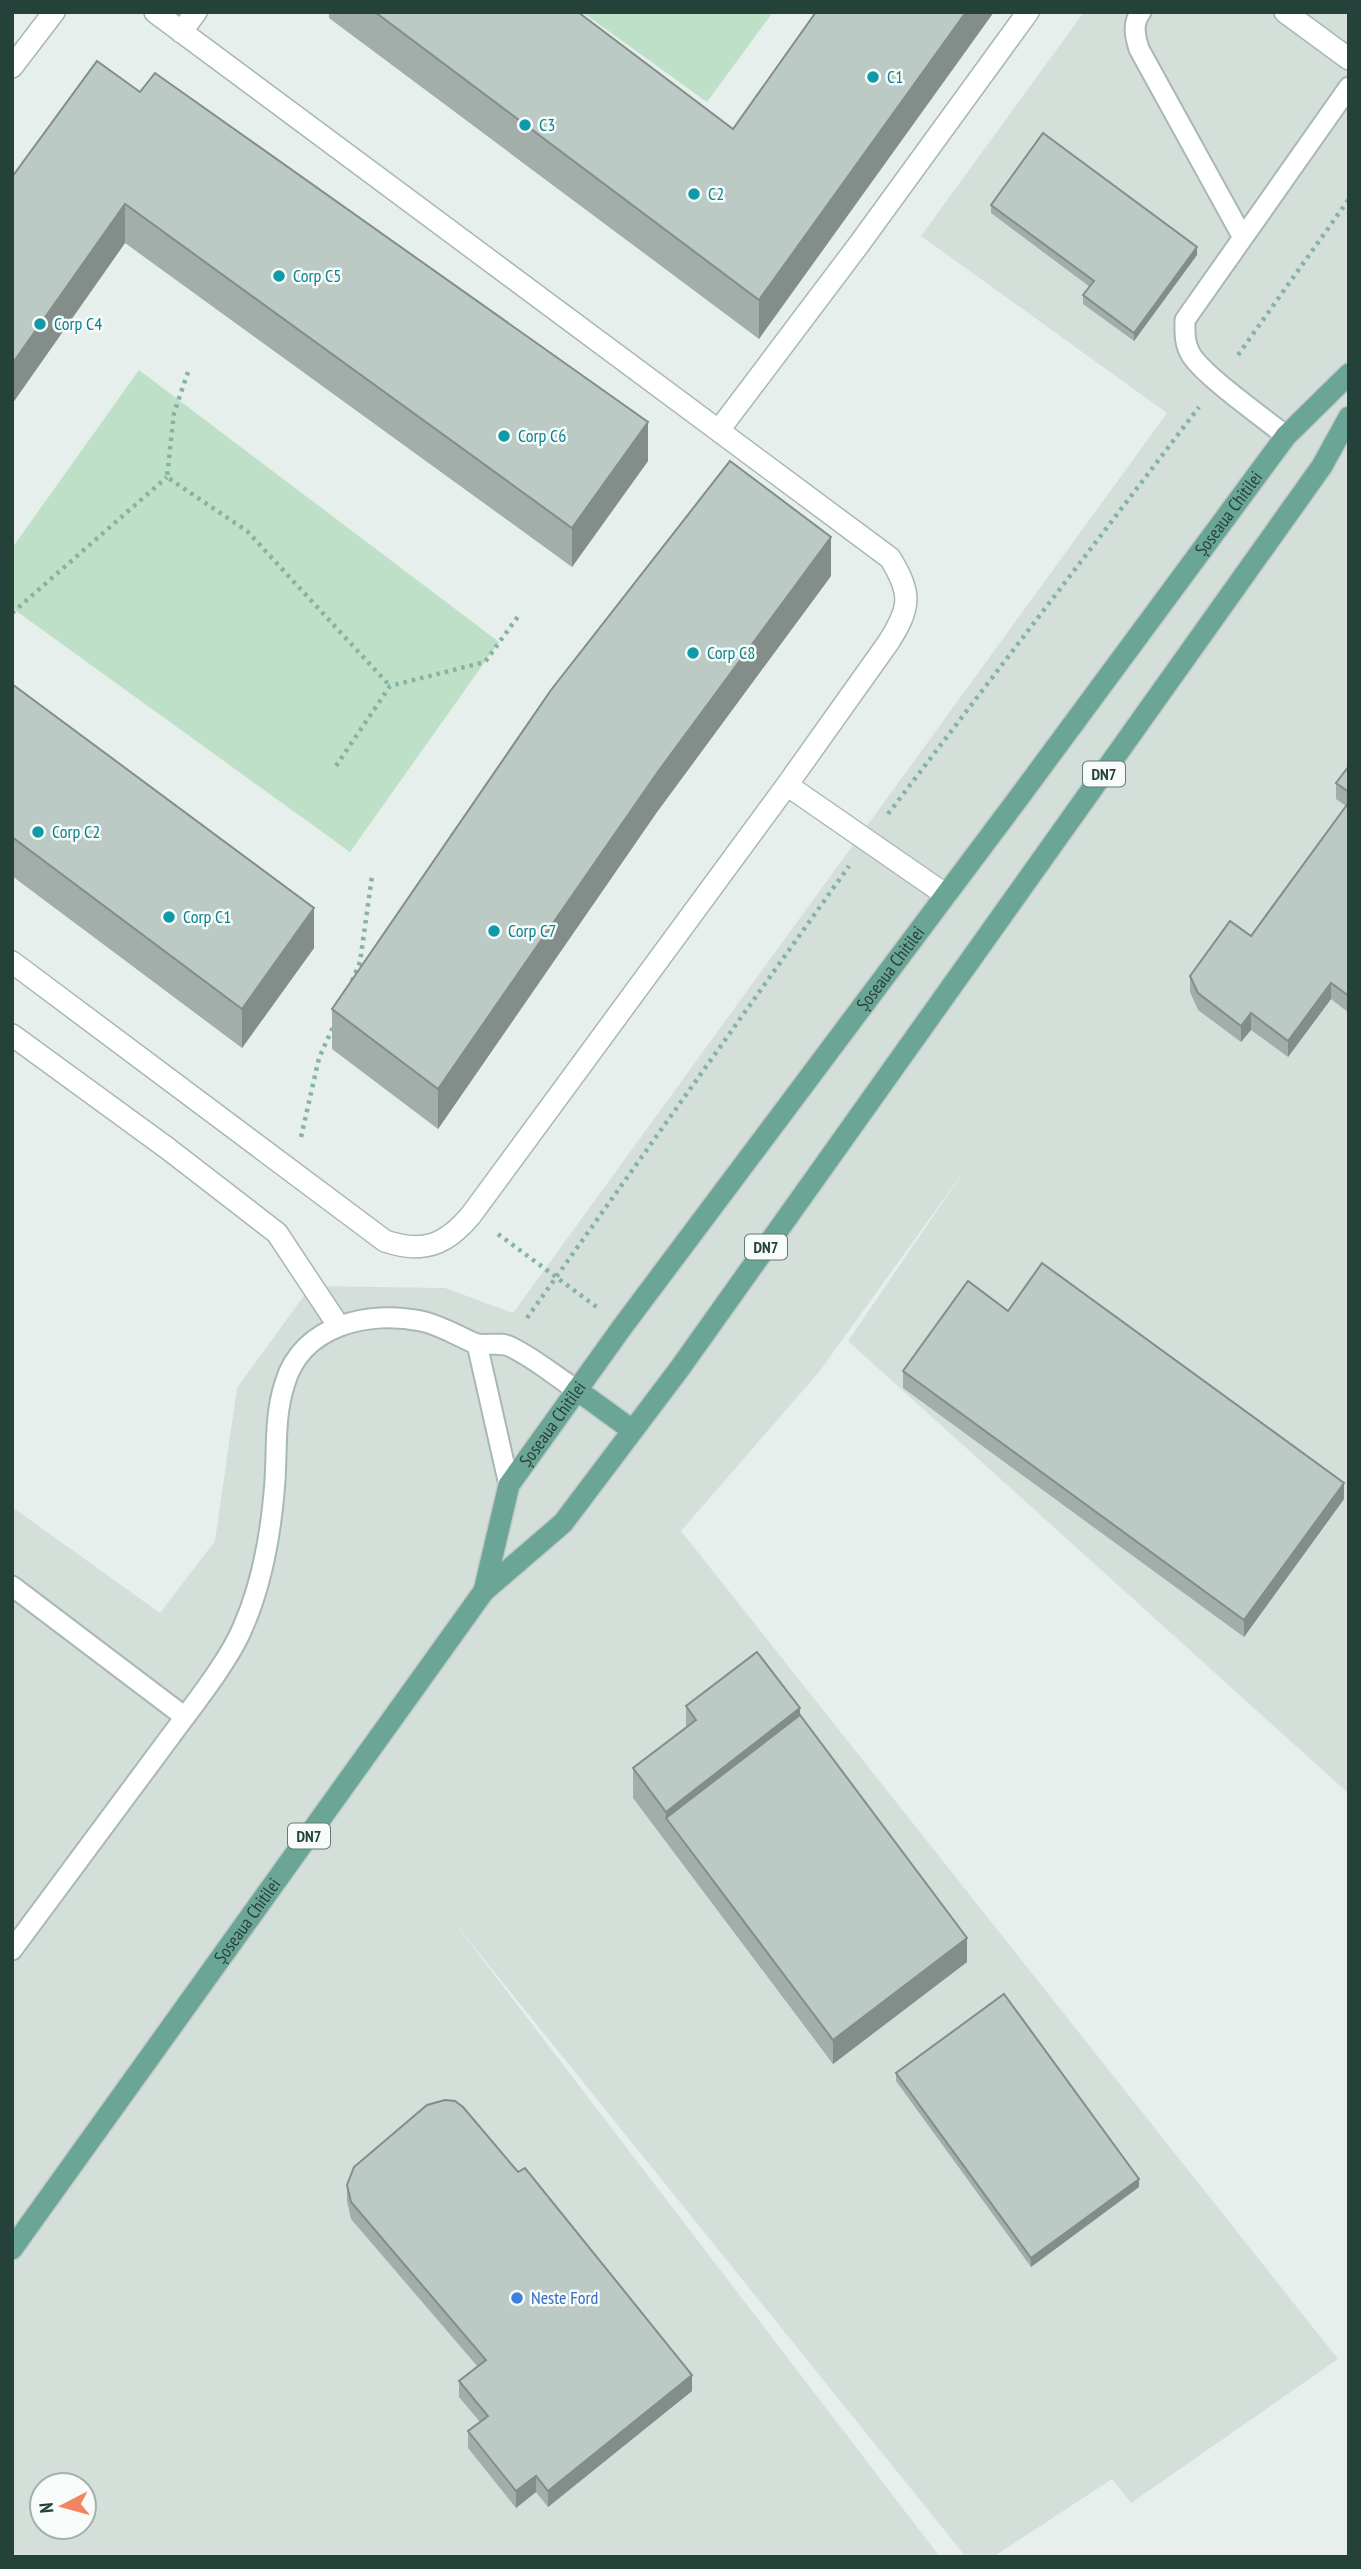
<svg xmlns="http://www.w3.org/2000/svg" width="1361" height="2569" font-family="'PT Sans Narrow',sans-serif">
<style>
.built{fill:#d4dfda;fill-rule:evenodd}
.park{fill:#bfe0c8}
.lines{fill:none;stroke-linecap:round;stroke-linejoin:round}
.service-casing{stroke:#a8b8b2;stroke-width:23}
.minor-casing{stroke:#a8b8b2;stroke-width:24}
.primary-casing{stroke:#c2cac8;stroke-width:24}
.path{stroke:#86b3a5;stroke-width:4.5;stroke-dasharray:3.5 5;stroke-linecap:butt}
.service{stroke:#fff;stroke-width:19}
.minor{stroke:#fff;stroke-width:21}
.primary{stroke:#6aa596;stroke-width:21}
.wall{fill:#a1aea9}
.shaded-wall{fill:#838d89}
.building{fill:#bbcac4;stroke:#838d89;stroke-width:2}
.culture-dot{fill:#0f9aa8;stroke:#f7fbf9;stroke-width:2.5}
.shop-dot{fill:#3f7fe0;stroke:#f7fbf9;stroke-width:2.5}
.labels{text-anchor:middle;stroke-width:5;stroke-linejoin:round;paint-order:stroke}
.shield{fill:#f7fbf9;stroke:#637a73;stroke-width:2}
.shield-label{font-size:16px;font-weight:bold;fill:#24423a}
.culture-label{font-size:18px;fill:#0d838f;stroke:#f7fbf9;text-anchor:start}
.street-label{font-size:18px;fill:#24423a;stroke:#f7fbf9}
.shop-label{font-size:18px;fill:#366cbe;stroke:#f7fbf9;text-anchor:start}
</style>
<rect width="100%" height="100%" fill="#e6efeb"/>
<path class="built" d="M1084,12H1349V1794L848,1341L969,1164L819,1372L681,1531L1338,2359L1131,2503L1112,2479L993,2557H966L450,1917L940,2557H12V1507L160,1613L215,1541L237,1388L311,1286L445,1288L513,1313L1167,413L921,236ZM42,2485H84V2527H42Z"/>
<path class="park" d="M582,12H773L707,102Z
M139,370L499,642L350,852L12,608V548Z"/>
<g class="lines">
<g class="service-casing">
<path id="service" d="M1141,12C1132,23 1135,36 1139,49L1242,236
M1286,436C1264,418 1201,374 1190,353C1184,342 1185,331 1185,320L1349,87
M477,1344L509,1485
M12,1586L185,1717
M12,1950C65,1879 118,1808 170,1737C192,1707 229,1661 243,1627C261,1586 270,1538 274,1493C278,1456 273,1419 285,1383C302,1325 369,1310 421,1321C440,1325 456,1335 474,1343C485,1347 500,1341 511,1347C534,1358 555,1376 577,1390"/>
</g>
<g class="minor-casing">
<path id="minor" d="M1285,12L1349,59
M181,32L196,12
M12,67L54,12
M719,430L860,243L1028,12
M787,785L946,895
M12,962L385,1241C423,1254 446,1245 471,1215L787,785L888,643C911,607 912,594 890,558L155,12
M12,1035L167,1148L277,1233L338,1325"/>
</g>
<g class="primary-casing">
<g id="primary">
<path d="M577,1390L632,1430"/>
<path id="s1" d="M484,1591L509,1485L623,1326L1020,796L1286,436L1349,374"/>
<path id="s2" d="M12,2249L484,1591L563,1523L680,1368L1322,466L1349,417"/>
</g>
</g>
<path class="path" d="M1238,355L1349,199
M188,372L174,413L167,477L247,531L390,686
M12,613L167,477
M336,766L390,686L485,662L519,615
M888,814L1199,407
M352,981L360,962L372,876
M301,1137L319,1058L334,1025
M498,1234L598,1308
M527,1318L849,866"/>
<use href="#service" class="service"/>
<use href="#minor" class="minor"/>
<use href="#primary" class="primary"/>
</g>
<path class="wall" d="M329,12H578L733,129L816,12L759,339L329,18Z
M140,92L648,461L572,567L125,243L12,404V177Z
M991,205L1197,255L1134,341L1083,304V295L1090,287L991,213Z
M831,576L657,812L438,1129L332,1049V1009Z
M12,684L314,948L242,1048L12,876Z
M1349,766V1013L1331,999L1288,1057L1251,1030L1241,1042L1198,1010L1190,992V976L1251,936L1346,806L1336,799V783Z
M1008,1311L1344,1499L1244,1637L903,1388V1371Z
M686,1706L800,1715L967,1962L833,2064L633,1798V1768L686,1728Z
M896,2073L1139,2187L1031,2267L896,2081Z
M347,2185L692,2391L548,2507L536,2492L516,2508L468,2448V2431L480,2422L459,2397V2381L478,2367L351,2219L347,2201Z"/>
<path class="shaded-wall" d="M966,12H994L759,339V300Z
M125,204V243L12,404V364Z
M1197,247V255L1134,341V333Z
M648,422V461L572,567V528Z
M831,537V576L657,812L438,1129V1089L657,773Z
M314,908V948L242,1048V1009Z
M1331,983V999L1288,1057V1041Z
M1251,1013V1030L1241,1042V1026Z
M1344,1483V1499L1244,1637V1620Z
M800,1708V1738L666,1818V1812Z
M967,1938V1962L833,2064V2040Z
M1139,2179V2187L1031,2267V2258Z
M692,2375V2391L548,2507V2491Z
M536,2476V2492L516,2508V2491Z"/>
<path class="building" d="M375,12H578L733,129L816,12H966L759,300Z
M97,61L140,92L155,73L648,422L572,528L125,204L12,364V177Z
M1043,133L1197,247L1134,333L1083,295L1094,281L991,205Z
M730,461L831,537L657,773L438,1089L332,1009L551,690Z
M12,684L314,908L242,1009L12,837Z
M1349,766V792L1336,783Z
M1349,802V996L1331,983L1288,1041L1251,1013L1241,1026L1198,993L1190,976L1230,921L1251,936Z
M1042,1263L1344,1483L1244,1620L903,1371L968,1281L1008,1311Z
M757,1652L800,1708L666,1812L633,1768L696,1720L686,1706Z
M800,1715L967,1938L833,2040L666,1818Z
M1004,1994L1139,2179L1031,2258L896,2073Z
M445,2100L455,2101L463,2107L518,2172L525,2168L692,2375L548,2491L536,2476L516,2491L468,2431L488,2416L459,2381L486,2360L351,2202L347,2185L354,2167L427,2105Z"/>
<g class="culture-dot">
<circle cx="873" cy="77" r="7"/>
<circle cx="525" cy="125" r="7"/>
<circle cx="694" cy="194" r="7"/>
<circle cx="279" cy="276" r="7"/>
<circle cx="40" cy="324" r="7"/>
<circle cx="504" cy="436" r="7"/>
<circle cx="693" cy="653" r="7"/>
<circle cx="38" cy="832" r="7"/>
<circle cx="169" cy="917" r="7"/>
<circle cx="494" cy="931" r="7"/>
</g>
<circle class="shop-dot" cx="517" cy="2298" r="7"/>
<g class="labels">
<g class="shield">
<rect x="1083" y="761.5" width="42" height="25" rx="5"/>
<rect x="745" y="1234.5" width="42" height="25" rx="5"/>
<rect x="288" y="1823.5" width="42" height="25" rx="5"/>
</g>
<g class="shield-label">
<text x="1104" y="780">DN7</text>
<text x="766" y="1253">DN7</text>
<text x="309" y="1842">DN7</text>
</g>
<g class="culture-label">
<text x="887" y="83">C1</text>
<text x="539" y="131">C3</text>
<text x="708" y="200">C2</text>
<text x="293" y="282">Corp C5</text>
<text x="54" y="330">Corp C4</text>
<text x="518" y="442">Corp C6</text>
<text x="707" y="659">Corp C8</text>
<text x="52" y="838">Corp C2</text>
<text x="183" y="923">Corp C1</text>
<text x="508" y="937">Corp C7</text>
</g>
<g class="street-label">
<text dy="6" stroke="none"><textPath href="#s1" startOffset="1318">Șoseaua Chitilei</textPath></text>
<text dy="6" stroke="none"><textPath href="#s1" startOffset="751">Șoseaua Chitilei</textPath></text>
<text dy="6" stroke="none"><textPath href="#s1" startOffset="184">Șoseaua Chitilei</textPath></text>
<text dy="6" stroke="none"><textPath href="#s2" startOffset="404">Șoseaua Chitilei</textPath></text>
</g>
<g class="shop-label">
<text x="531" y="2304">Neste Ford</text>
</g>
</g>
<rect width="1361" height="2569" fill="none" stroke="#24423a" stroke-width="28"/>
<g transform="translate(63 2506) rotate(264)"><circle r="33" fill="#f7fbf9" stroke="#a3b1ad" stroke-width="2"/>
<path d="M0-5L12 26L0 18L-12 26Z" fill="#f4845f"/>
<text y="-10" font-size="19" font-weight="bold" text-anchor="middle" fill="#24423a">N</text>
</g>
</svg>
